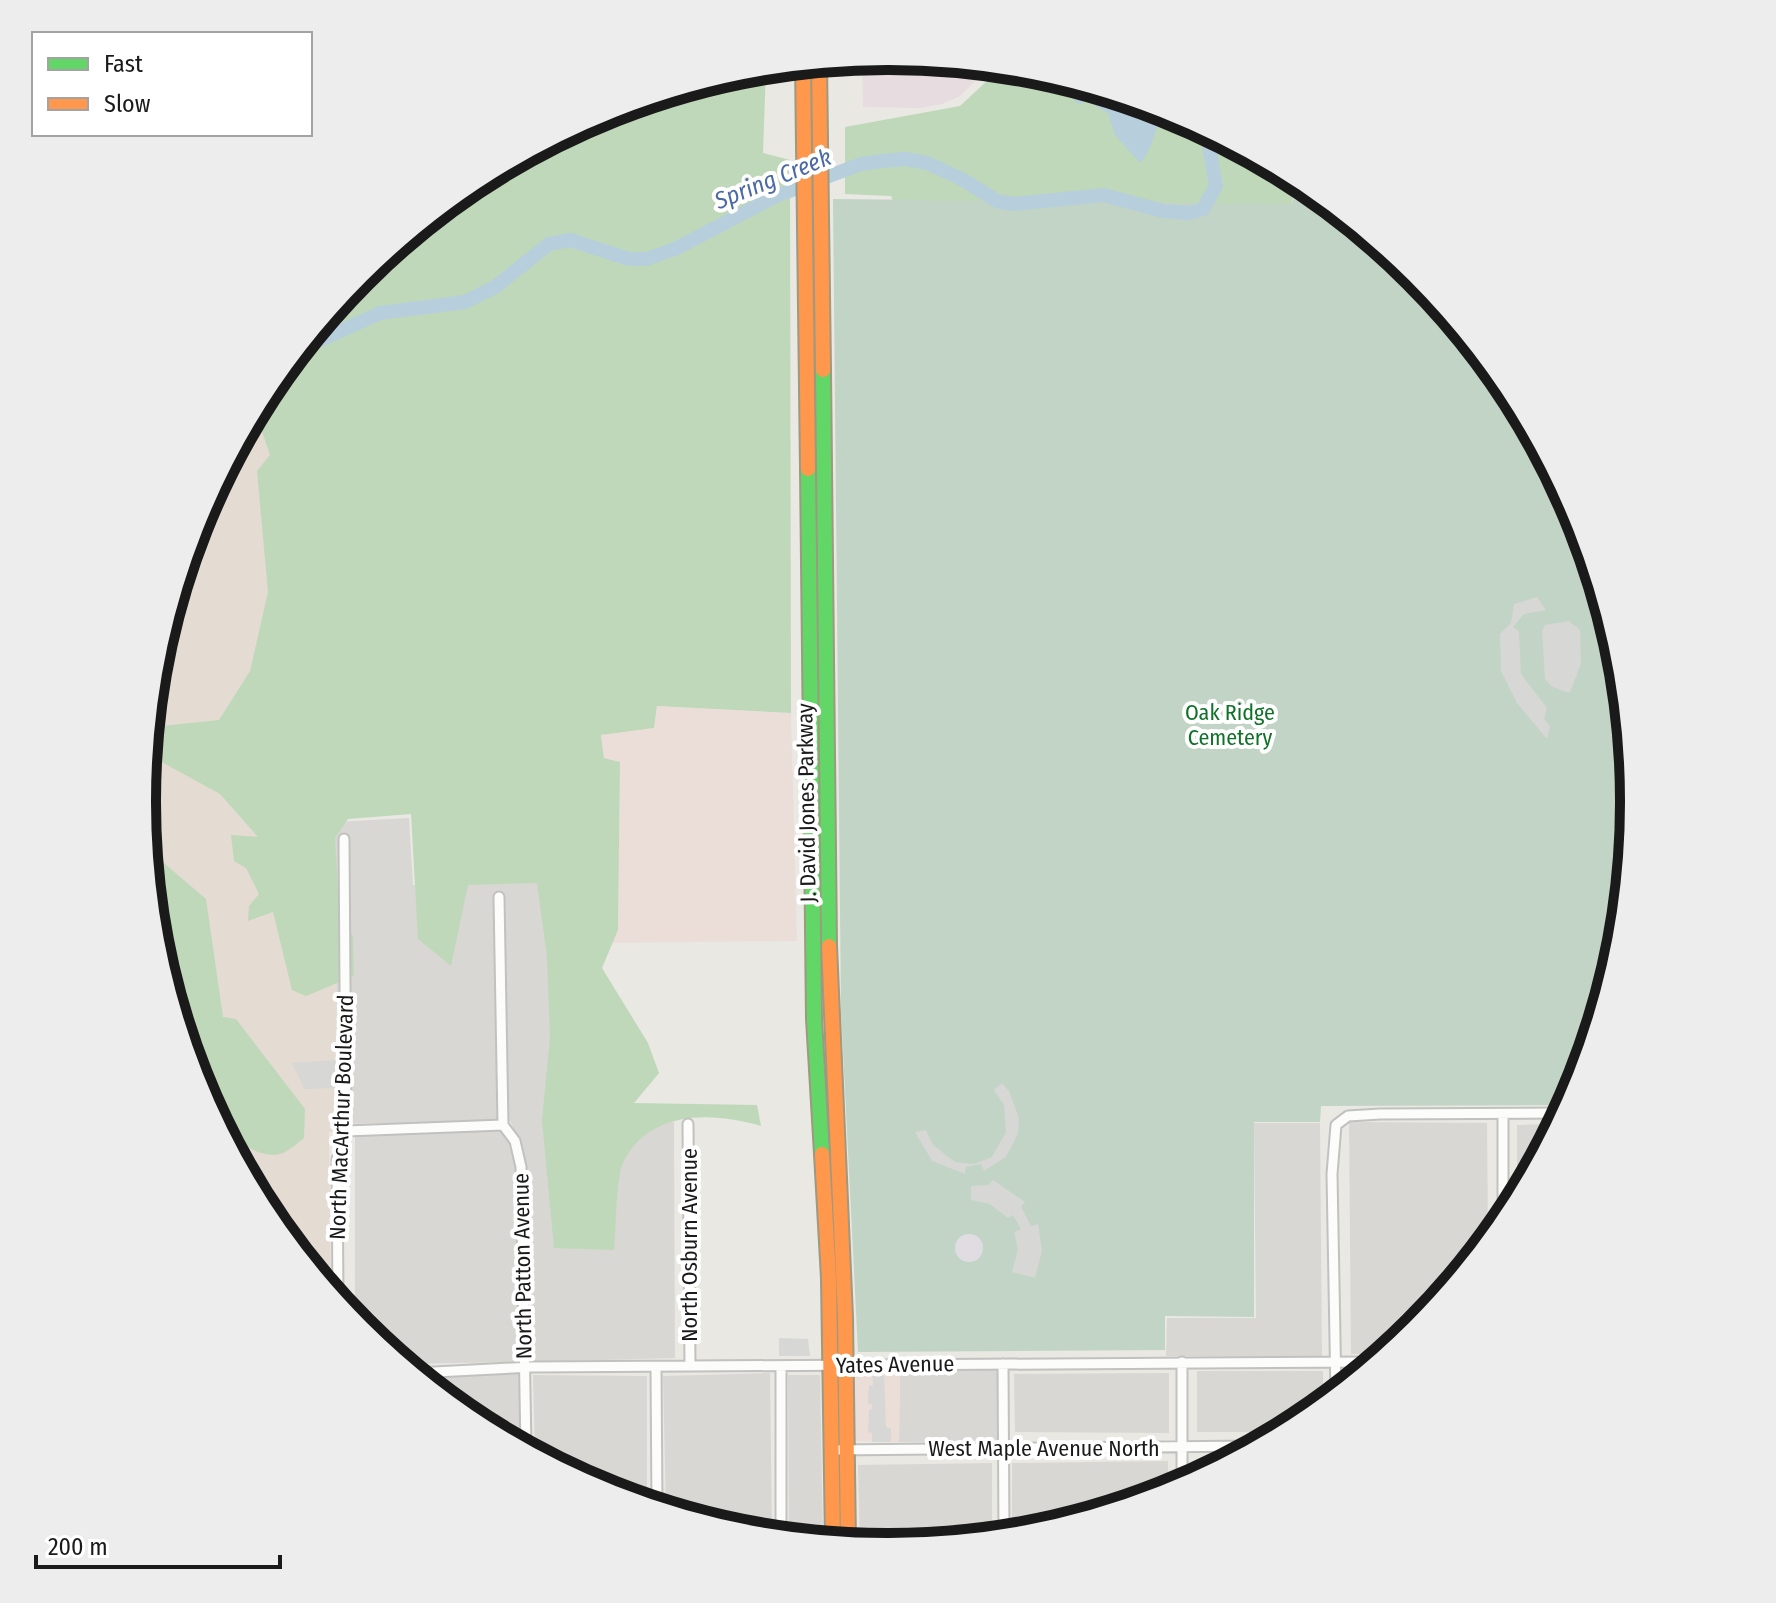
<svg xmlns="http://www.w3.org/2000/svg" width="1776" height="1603" font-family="'Fira Sans Condensed',sans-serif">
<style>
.residential{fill:#d8d7d4}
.commercial{fill:#ebded8}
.industrial{fill:#e7dce0}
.military{fill:#e4dbd2}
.forest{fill:#bfd8b9}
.cemetery{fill:#c2d4c5}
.parking{fill:#d7d7d5}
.plaza{fill:#dfdde2}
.water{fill:#b7cedc}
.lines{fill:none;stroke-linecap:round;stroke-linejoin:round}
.river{stroke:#b7cedc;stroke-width:14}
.street-casing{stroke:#c1c1bf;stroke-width:13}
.fast-casing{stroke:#9e9981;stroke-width:18}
.slow-casing{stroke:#9e9981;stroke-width:18}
.street{stroke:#fcfcfb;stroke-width:9}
.fast{stroke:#63d668;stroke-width:14}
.slow{stroke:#ff974d;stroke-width:14}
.labels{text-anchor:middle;stroke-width:8;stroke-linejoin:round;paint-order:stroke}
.park-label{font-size:22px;fill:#0f7227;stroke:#fff}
.street-label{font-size:22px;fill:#1a1a1a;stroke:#fff}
.water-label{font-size:24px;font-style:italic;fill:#4b6aa5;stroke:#fff}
.rim{fill:none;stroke:#1a1a1a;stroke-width:10}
</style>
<rect width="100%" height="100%" fill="#e9e8e3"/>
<path class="residential" d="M409,818L413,885L550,882L609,1124L674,1122L675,1358L529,1362L523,1147L510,1121L338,1124L334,822Z
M1349,1122L1487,1123L1488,1240L1415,1329L1384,1354H1351Z
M1254,1123H1320L1322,1357L1166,1356L1167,1318H1256Z
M1557,1124L1517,1198V1125Z
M497,1128L512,1143L515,1165L519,1358L516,1362L404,1364L355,1322V1135L406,1130Z
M900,1368H999L998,1441L899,1442Z
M1197,1371H1323V1404L1282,1432H1197Z
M519,1372L521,1447L473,1421L420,1377Z
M770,1373L772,1536L742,1533L666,1509L663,1376Z
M1169,1373V1433L1015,1432L1014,1374Z
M533,1375L647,1376V1504L602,1490L535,1454Z
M788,1375H820L823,1538L789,1537Z
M1168,1461V1492L1033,1533L1012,1535V1463Z
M992,1463V1537L888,1547L860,1544L858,1465Z"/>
<path class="commercial" d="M657,706L791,713L797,941L612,943L618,930L620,762L604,758L601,734L654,728Z
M900,1368L899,1442L856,1441L852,1437V1376L860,1371Z"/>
<path class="industrial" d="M888,56L991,66L960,96L942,104L920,108L863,107L862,59Z"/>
<path class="military" d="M326,317L338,1131L329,1132L331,1292L268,1215L199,1086L157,946L143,801L157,656L199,516L268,387Z"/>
<path class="forest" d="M1002,67L1034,70L1174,113L1301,181L1279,231L902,225L891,196L845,194V127L960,106Z
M766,68L763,153L790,160L791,713L657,706L654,728L601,735L604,758L620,762L618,930L602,968L648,1043L659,1073L634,1103L757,1105L761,1126C713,1112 649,1109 623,1163C616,1177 616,1232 614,1250L554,1248L542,1120L550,1037L547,957L537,883L468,885L451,966L418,939L411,814L348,819L335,838L340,921L353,936L354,976L306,996L292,990L273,912L248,921L249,906L259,894L246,868L234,861L231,835L258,837L220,794L147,754L152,727L219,720L250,671L268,592L257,471L270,455L255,411L268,387L361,274L474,181L603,113L743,70Z
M158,858L206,899L223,1017L236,1019L305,1109L304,1138C298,1143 290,1150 283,1153C261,1161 235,1141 224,1124H219L199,1086L157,947L149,865Z"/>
<path class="cemetery" d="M1303,182L1415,275L1508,388L1577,517L1619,656L1633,802L1619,947L1577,1087L1567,1105L1321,1106L1320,1122H1254V1317L1165,1316V1350L858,1352L841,1011L833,199L1291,204Z"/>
<path class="parking" d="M1537,597L1546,610L1524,614L1513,627L1519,631L1521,674L1547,708L1544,719L1550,726L1547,739L1517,703L1501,671L1500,634L1511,623L1514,604Z
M1569,621L1580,630L1581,664L1570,692H1565L1551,686L1545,679L1542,631L1545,625Z
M336,1060L337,1088L304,1089L292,1063Z
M1002,1083L1009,1091L1019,1118L1018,1134L1006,1157L984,1171L981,1164L966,1167L965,1174L932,1161L915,1132L926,1130L933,1145L955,1162L974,1164L992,1157L1006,1132L1004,1105L994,1090Z
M993,1180L1025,1202L1021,1207L1031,1226L1038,1224L1042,1251L1035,1278L1012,1272L1018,1249L1014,1232L1021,1229L1013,1215L1008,1218L990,1204L971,1200V1186L988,1185Z
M779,1338L808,1339L810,1356H779Z
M884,1372L886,1427L891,1428V1442H872V1433L868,1432L869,1410L872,1409V1404H868L869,1386L873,1385L872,1373Z"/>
<path class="plaza" d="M955 1248a14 14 0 1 1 28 0a14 14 0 1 1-28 0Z"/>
<path class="water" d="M1066,80L1165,110C1154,128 1154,148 1140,163L1115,135L1108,113L1087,101L1078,104L1064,89Z"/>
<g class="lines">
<path class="river" d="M299,350L380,313L465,302L495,287L549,244L570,240L629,259H646L675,249L776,196L861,164L883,161L905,159L927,163L960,178L997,201L1013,204L1104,195L1163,211L1189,213L1203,209L1216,186L1206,130"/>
<g class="street-casing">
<path id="street" d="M499,897L503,1125L515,1141L521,1167L526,1449
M1503,1114V1222
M688,1124L690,1366
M346,1131L503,1125
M338,1300L337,1160L346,1131L344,839
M1182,1362V1486
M1003,1364L1004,1536
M656,1367L657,1507
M415,1373L532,1367L1374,1362
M1336,1394L1332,1174L1336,1125L1348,1116L1380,1114L1563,1113
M832,1450L1256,1446
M781,1536V1366"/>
</g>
<g class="fast-casing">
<path id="fast" d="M823,370L829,946
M808,469L814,1019L822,1154"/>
</g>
<g class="slow-casing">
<path id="slow" d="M819,63L823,370
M803,64L808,469
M829,946L845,1317L848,1543
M822,1154L829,1278L833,1542"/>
</g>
<use href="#street" class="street"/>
<use href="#fast" class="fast"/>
<use href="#slow" class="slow"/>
</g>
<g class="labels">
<g class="park-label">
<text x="1230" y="720">Oak Ridge<tspan x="1230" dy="25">Cemetery</tspan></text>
</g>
<g class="street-label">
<text transform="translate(806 803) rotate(-91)" y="8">J. David Jones Parkway</text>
<text transform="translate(341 1117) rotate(-88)" y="8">North MacArthur Boulevard</text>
<text transform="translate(689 1245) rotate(-90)" y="8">North Osburn Avenue</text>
<text transform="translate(522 1266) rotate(-91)" y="8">North Patton Avenue</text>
<text transform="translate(895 1364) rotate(-1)" y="8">Yates Avenue</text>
<text x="1044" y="1456">West Maple Avenue North</text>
</g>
<g class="water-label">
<text transform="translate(773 179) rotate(-22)" y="8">Spring Creek</text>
</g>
</g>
<path d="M0 0H1776V1603H0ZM887 70H889A731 731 0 0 1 1620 801V802A731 731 0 0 1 889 1533H887A731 731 0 0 1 156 802V801A731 731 0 0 1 887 70Z" fill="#ededed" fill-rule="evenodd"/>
<path class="rim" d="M887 70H889A731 731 0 0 1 1620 801V802A731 731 0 0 1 889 1533H887A731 731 0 0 1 156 802V801A731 731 0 0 1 887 70Z"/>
<rect x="32" y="32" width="280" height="104" fill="#ffffff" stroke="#a3a3a3" stroke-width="2"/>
<rect x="48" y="58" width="40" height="12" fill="#63d668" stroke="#a3a3a3" stroke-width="2"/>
<text x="104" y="72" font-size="24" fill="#1a1a1a">Fast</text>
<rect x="48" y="98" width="40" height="12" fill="#ff974d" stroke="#a3a3a3" stroke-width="2"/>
<text x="104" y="112" font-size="24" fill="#1a1a1a">Slow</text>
<path d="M36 1555v12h244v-12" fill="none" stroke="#1a1a1a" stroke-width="4"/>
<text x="48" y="1555" font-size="24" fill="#1a1a1a" stroke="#ffffff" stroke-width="6" paint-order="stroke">200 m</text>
</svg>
